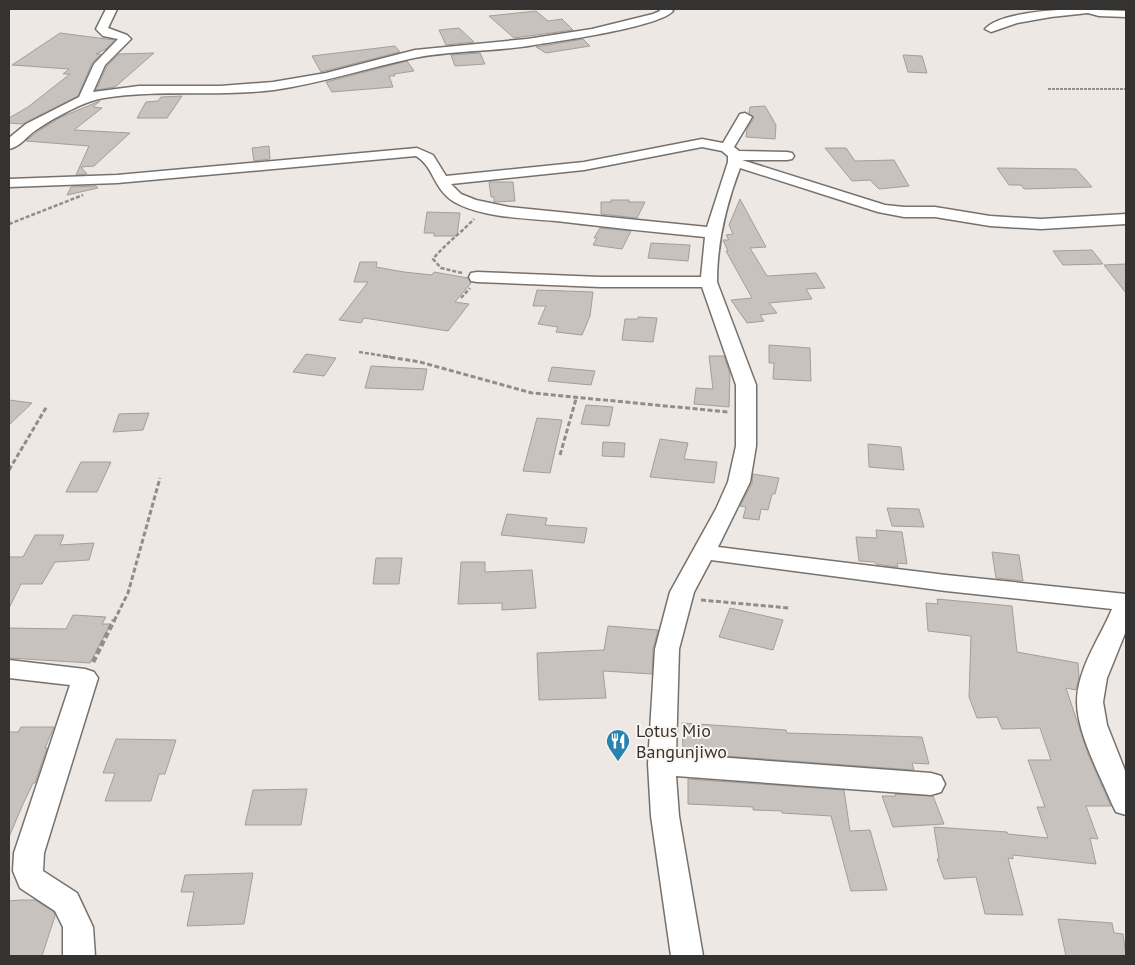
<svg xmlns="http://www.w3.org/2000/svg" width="1135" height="965" font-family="'PT Sans',sans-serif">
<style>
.building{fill:#c7c2bd;stroke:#a39e99}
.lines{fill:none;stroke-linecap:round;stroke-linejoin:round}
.minor-casing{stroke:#76716d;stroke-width:3}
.path-far3{stroke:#918d8a;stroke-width:2;stroke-dasharray:3 1;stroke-linecap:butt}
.path-far2{stroke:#918d8a;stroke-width:2.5;stroke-dasharray:4 2;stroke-linecap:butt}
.path-far1{stroke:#918d8a;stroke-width:3;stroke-dasharray:5 2.5;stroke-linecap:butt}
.path{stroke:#918d8a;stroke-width:4.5;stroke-dasharray:6 3;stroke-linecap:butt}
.minor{fill:#fff;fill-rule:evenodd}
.labels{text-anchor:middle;stroke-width:4;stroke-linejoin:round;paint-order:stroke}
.near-poi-label{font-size:18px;fill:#353331;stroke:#fbf5f0;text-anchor:start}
</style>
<rect width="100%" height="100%" fill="#ede8e3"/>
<path class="building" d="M536,11L548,21L562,19L573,30L514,38L489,16Z
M459,28L474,42L446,45L439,30Z
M60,33L114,40L106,49L96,54H101L92,63L78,96L22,124L9,123V118L28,107L70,74H63L69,69L12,65Z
M583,39L590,46L546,53L536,47Z
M395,46L400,52L321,72L312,56Z
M154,53L115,87L96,90L107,66L119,54Z
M480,53L485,64L455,66L451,55Z
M903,55L922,56L927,73L908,72Z
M407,61L414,71L394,74L395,76H389L393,87L332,92L326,82Z
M182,96L167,118H137L146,102L158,101L161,97Z
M100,101L93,107L102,108L74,130L130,133L94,166L81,167L87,174L76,175L89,146L26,141L37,132L61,117Z
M765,106L776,125L775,139L746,137L747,129L754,118L749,113L750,107Z
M269,146L270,159L254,161L252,148Z
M825,148H846L855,161L894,160L909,186L879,189L870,180L852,181Z
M997,168L1076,169L1092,187L1024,189L1021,185H1009Z
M489,182H513L515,201L494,202V197H491Z
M96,186L98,188L67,195L71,187Z
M740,199L766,247L750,248L767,276L816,273L825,288L806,289L812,299L769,303L777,313L760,315L764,321L747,323L731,300L752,298L726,251H728L723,240H729L726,235L733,234L729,225Z
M611,200H629V202H645L637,218L601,214V202H611Z
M427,212L460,213L457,236H434V233H424Z
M600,228L611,229L631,231L622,249L593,245L597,238H594Z
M651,243L690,245L688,261L648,258Z
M1092,250L1103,264L1063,265L1053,251Z
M360,262H377L376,267L404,272L432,275L434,272L468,278L471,283L455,302L469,304L448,331L364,318L361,323L339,320L368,282H354Z
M1126,264V293L1104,265Z
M537,290L593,292L590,316L582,335L556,332L558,327L538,324L546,306H533Z
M638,317L657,318L653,342L622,340L625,319H638Z
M769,345L810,348L811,381L773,379L774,363H769Z
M306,354L336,358L324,376L293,372Z
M709,356H724L730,374L729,407L694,404L696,388L713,389Z
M371,366L427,369L423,390L365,388Z
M552,367L595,371L591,385L548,381Z
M9,400L32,403L9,425Z
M586,405L613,407L609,426L581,424Z
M149,413L143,430L113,432L119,414Z
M537,418L562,420L550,473L523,471Z
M660,439L688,443L684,459L717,462L714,483L650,477Z
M603,442L625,443L624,457L602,456Z
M868,444L901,447L904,470L869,467Z
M81,462H111L97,492H66Z
M753,474L779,478L775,494H772L768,510L761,509L759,520L743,518L746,507L740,506L752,483Z
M887,508L919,509L924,527L892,526Z
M507,514L547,518L545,525L587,528L584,543L501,535Z
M876,530L902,532L907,564L897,563L898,567L876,564L875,562L859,561L856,537L877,538Z
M35,535H64L60,545L94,543L89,560L55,562L42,584H21L9,608V557H23Z
M992,552L1019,555L1023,581L996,578Z
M376,558H402L399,584H373Z
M461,562H485V572L532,570L536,608L502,610V603L458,604Z
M937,599L1012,606L1017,652L1078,663L1079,677L1076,690L1066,688L1088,754L1111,806H1086L1098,839L1090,838L1096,864L1013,855V859L1008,858L1023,915L985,914L976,877L944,879L937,859H939L934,827L1007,832L1008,834L1048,838L1037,807H1045L1028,760H1051L1040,728L1002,729L997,717L977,718L969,697L971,636L928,631L926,603L938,604Z
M730,608L783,620L773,650L719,637Z
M73,615L106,617L102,624H111L90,663L9,658V628L66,629Z
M608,626L658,630L653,649L652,674L603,671L606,698L539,700L537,653L604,650Z
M682,723L786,730L787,733L922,737L929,764L912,763L914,770L697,754V749L683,748Z
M21,727H54L45,748H47L35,783H33L23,804L9,837V732H18Z
M116,739L176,740L165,774H159L151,801H105L115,773H103Z
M688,779L844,790L850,831L870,830L887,890L851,891L831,816L782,813V811L753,810V807L688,804Z
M307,789L301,825H245L253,790Z
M895,794L933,796L944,824L893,827L882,796H896Z
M253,873L244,924L187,926L194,892H181L185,875Z
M21,900H35L54,912L55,916L42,956H9V901Z
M1058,919L1112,923L1114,933L1123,934L1126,956H1066Z"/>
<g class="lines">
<g class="minor-casing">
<path id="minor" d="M106,9H117L108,28L127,35L131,39L105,65L93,92L139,86H220L273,82L326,73L415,50L527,39L592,29L653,14L660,11L659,9H671L673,11C659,27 559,41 534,45C495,52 453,50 414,58C367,68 322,83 274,90C218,97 160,89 104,98C84,101 54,118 36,130C27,136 20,147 9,149V138L26,124L79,97L94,64L118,39L103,36L96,29Z
M1068,9L1126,11V17L1099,16L1088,13L1051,17L1017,23L991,32L985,29C999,13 1048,11 1068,9Z
M745,113L752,117L734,147L739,151L787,152L792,153L794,156L792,159L787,160H742L885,205L904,207H935L990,216L1041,219L1126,214V224L1041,229L990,226L935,217H904L878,212L740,168C726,205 717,242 717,282L756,385V446L750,482L718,547L946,575L1126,594V631L1107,678L1103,702L1107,725L1126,773V815L1116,812L1112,804C1100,775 1077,733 1077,702C1077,669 1100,638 1112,609L946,591L711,560L694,592L679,649L676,754L931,773L941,776L945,784L941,792L931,795L676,776L679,816L703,956H671L651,816L648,764L655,649L670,592L716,509L728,482L736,446V385L702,287H600L477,282L471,281L469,277L471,273L477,272L600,277H701L705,237C655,232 605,227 556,221C524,218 487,218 458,204C433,192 435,167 416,156L117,183L9,187V179L117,175L417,148L433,155L446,176L584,162L702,139L723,143L740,114ZM702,147L722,151L728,156V162L707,227L509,207L476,200L461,194L451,184L584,170Z
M9,660L85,669L94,672L98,678L44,853L43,871L77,893L93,927L95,956H63V927L55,911L20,888L13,871L14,853L70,685L9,678Z"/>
</g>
<path class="path-far3" d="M1048,89H1126"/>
<path class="path-far2" d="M9,224L83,195
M462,273L441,268L433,259C445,244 461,233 474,219
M461,298L470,288
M359,352L391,357"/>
<path class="path-far1" d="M383,356L420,362L532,393L728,412
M560,455L576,399
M9,470L47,406
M701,600L789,608
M114,621L128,593L160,478"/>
<path class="path" d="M93,662L114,620"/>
<use href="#minor" class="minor"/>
</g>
<defs>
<g id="restaurant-pin" transform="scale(1.25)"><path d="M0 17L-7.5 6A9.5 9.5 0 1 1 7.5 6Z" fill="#2883b0" stroke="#fbf5f0"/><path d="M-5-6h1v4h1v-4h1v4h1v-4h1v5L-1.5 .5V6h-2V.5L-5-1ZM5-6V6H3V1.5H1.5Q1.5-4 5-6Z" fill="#fff"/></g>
</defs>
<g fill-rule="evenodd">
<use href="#restaurant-pin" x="618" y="741"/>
</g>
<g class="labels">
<g class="near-poi-label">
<text x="636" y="737">Lotus Mio<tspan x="636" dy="21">Bangunjiwo</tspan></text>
</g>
</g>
<rect width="1135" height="965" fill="none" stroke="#353331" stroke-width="20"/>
</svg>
